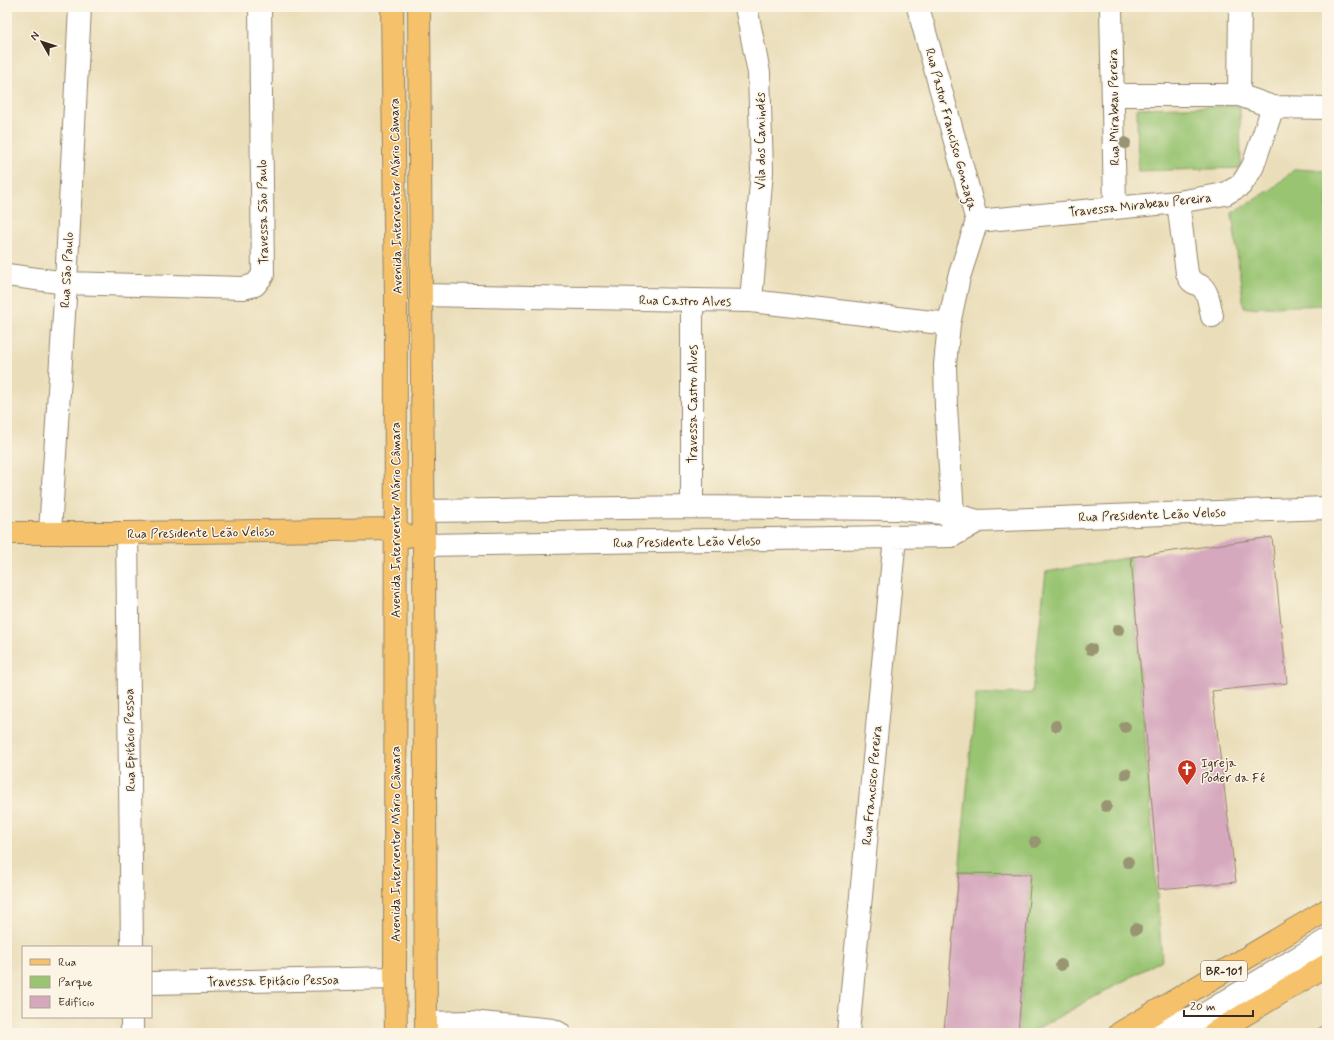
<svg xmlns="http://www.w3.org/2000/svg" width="1334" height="1040" font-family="Mynerve,sans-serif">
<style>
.green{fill:#99c472;stroke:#6a7748}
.building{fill:#d6a8be}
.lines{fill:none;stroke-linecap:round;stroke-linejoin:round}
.minor-casing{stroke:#92846c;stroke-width:24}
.major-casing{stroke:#92846c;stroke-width:24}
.highway-casing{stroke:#92846c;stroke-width:24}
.minor{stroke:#fff;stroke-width:22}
.major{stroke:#f5c16b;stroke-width:22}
.highway{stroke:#f5c16b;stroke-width:22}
.tree{fill:#999472}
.labels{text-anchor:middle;stroke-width:3;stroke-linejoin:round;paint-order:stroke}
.shield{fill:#fcf5e5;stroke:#75675a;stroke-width:1}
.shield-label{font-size:12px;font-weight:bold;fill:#3b2a1e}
.street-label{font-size:13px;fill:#3b2a1e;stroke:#fcf5e5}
.poi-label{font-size:13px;fill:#3b2a1e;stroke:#fcf5e5;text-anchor:start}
</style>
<rect width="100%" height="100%" fill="#fcf5e5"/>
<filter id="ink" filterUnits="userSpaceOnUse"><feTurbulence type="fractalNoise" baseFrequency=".025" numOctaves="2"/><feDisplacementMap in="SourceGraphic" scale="8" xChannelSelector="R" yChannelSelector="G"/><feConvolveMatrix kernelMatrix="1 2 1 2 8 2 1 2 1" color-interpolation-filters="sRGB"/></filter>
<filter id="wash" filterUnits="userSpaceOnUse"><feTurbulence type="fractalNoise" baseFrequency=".012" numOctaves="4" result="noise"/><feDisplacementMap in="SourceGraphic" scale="16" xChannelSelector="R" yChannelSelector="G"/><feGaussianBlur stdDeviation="0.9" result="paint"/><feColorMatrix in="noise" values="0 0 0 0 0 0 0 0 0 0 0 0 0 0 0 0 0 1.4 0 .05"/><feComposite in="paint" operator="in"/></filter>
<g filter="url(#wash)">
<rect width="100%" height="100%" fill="#eadeba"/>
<path class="green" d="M1240,106L1241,168L1138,171L1137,108Z
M1295,169L1327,171V305L1244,308L1232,213L1272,189Z
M1131,557L1162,960L1029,1033H1018L1031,874L959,873L976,694L1032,693L1046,572Z"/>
<g id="blocks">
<path class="building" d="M1272,537L1287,683L1212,691L1236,882L1159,889L1131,557Z
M959,873L1031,874L1018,1033H968L944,1030Z
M1327,1023V1033H1312Z"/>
</g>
</g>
<g filter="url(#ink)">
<use href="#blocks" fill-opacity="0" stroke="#92846c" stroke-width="1"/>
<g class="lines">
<g class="minor-casing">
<path id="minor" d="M746,7L759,73L762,171L751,301
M918,7L977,221L959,277L949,324L945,365L946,407L953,514L952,528
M1111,7L1115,208
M1113,95H1239L1273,107L1327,108
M1239,95L1240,7
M1178,202L1187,273C1192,287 1197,281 1203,288C1209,295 1210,308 1212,316
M977,221L1178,202L1225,194L1241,185L1247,176L1253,166L1273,107
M7,275L66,283L243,288L255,285L263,275L260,7
M421,295L751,301L949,324
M692,507V301
M424,511L692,507L898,509L953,514L978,521L1327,508
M50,532L66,283L80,7
M127,533L132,947
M424,545L952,536L978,521
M151,983L395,978
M426,1023L471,1022L553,1030L559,1033
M132,1033V1017
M848,1033L895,537
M1155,1033L1166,1025L1198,1016
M1181,1033L1205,1014L1327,940"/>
</g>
<g class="major-casing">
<path id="major" d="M392,7L396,295L395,978L396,1033
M419,7L421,295L424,545L426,1033
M7,533H127L395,529L408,536"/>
</g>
<g class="highway-casing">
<path id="highway" d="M1120,1033L1327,910
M1214,1033L1327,965"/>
</g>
<use href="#minor" class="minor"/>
<use href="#major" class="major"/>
<use href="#highway" class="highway"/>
</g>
<g class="tree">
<circle cx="1125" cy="143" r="6"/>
<circle cx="1118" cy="630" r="6"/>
<circle cx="1091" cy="649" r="6"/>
<circle cx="1056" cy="726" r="6"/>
<circle cx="1125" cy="727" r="6"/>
<circle cx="1126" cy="774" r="6"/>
<circle cx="1106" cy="806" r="6"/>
<circle cx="1035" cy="842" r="6"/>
<circle cx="1128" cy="862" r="6"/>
<circle cx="1136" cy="929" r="6"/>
<circle cx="1061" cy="965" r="6"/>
</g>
</g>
<defs>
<g id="church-pin" transform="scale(1)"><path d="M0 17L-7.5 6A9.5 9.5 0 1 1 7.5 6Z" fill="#c8321e" stroke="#fcf5e5"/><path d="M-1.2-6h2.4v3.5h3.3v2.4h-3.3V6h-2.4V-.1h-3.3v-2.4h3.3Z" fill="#fff"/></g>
</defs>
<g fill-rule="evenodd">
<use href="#church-pin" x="1187" y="769"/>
</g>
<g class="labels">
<rect class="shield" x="1201" y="961" width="46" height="20" rx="3"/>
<g class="shield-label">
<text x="1224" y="975">BR-101</text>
</g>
<g class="street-label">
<text transform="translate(1113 107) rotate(-91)" y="5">Rua Mirabeau Pereira</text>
<text transform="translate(952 129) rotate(75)" y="5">Rua Pastor Francisco Gonzaga</text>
<text transform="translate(760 141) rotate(-90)" y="5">Vila dos Canindés</text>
<text transform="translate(395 196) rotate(-91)" y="5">Avenida Interventor Mário Câmara</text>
<text transform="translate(1140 204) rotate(-6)" y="5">Travessa Mirabeau Pereira</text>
<text transform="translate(262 212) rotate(-91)" y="5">Travessa São Paulo</text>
<text transform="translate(66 270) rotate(-87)" y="5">Rua São Paulo</text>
<text transform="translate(685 300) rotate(1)" y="5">Rua Castro Alves</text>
<text transform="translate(692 404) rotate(-90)" y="5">Travessa Castro Alves</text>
<text transform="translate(1152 514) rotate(-2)" y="5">Rua Presidente Leão Veloso</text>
<text transform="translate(395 520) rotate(-90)" y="5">Avenida Interventor Mário Câmara</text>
<text transform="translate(201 532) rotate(-1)" y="5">Rua Presidente Leão Veloso</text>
<text transform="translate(687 541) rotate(-1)" y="5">Rua Presidente Leão Veloso</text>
<text transform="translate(129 740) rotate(-91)" y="5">Rua Epitácio Pessoa</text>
<text transform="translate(871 785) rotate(-85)" y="5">Rua Francisco Pereira</text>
<text transform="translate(395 844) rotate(-90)" y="5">Avenida Interventor Mário Câmara</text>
<text transform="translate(273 980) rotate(-1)" y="5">Travessa Epitácio Pessoa</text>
</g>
<g class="poi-label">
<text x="1201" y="767">Igreja<tspan x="1201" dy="15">Poder da Fé</tspan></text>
</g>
</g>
<rect width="1334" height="1040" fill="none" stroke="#fcf5e5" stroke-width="24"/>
<rect x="22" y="946" width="130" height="72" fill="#fcf5e5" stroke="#afa495"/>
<rect x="30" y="959" width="20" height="6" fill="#f5c16b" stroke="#afa495"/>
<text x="58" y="966" font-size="12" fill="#3b2a1e">Rua</text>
<rect x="30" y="976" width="20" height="12" fill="#99c472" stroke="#afa495"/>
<text x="58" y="986" font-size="12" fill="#3b2a1e">Parque</text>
<rect x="30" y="996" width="20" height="12" fill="#d6a8be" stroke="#afa495"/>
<text x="58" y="1006" font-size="12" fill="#3b2a1e">Edifício</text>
<g transform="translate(42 42) rotate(309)" stroke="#fcf5e5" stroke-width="3" paint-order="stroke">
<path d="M0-3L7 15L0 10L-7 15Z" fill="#3b2a1e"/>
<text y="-6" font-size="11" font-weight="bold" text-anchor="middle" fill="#3b2a1e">N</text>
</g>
<path d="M1184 1010v6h69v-6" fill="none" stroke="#3b2a1e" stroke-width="2"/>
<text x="1190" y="1010" font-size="12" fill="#3b2a1e" stroke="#fcf5e5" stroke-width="3" paint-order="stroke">20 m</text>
</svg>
